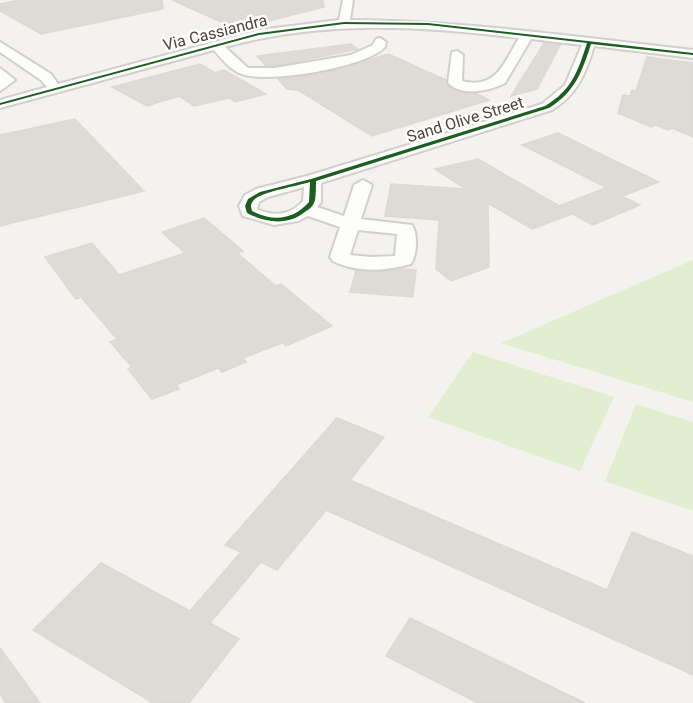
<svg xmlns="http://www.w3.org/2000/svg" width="693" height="703" font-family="Roboto,sans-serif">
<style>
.green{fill:#e1eecf}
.building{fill:#dedbd6;stroke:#dcd9d4;stroke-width:1.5}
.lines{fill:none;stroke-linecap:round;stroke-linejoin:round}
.street-casing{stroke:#d2d0cb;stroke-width:4}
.street{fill:#fdfdfc;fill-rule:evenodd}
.cycleway-casing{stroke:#fff;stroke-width:3}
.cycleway{fill:#1b5e20;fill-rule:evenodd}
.labels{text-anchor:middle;stroke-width:5;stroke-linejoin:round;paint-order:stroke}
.far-street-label{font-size:16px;fill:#4b4439;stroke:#fff}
</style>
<rect width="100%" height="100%" fill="#f4f2ee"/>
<path class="green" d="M693,260V402L501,343Z
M473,352L614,397L580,471L428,417Z
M636,404L693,422V511L605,481Z"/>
<path class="building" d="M19,0H162L163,9L41,34L0,11V4Z
M172,0H323L324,7L237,29Z
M544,43L560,45L537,89L511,96Z
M351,44L358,49L275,66H266L257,56Z
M388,54L446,80L447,85L453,89L475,93L489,100L372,136L298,90L287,89L278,79L339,69Z
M647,57L693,63V137L672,128L668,130L656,125L651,127L618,113L623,95L630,96L632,90L636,91Z
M200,64L215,73L224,70L266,94L235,102L229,98L194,106L179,96L147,106L112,87Z
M75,119L144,191L0,226V135Z
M558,133L611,159L659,182L623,196L522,145Z
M478,159L559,206L605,188L640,205L593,225L572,214L532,229L488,203L489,267L451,281L436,269L439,220L385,216L391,184L466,189L435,169Z
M204,218L243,251L237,253L276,286L281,284L332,326L286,346L282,343L243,358L246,362L222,372L218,368L176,385L179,389L152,399L128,369L132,367L110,342L117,339L81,297L76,299L45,257L92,243L119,275L185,253L162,232Z
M400,269L416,270L413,297L350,292L356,270Z
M337,418L384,437L350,480L607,590L632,532L693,556V675L326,510L277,570L261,562L210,623L239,639L189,703H153L33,630L101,563L190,611L241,552L225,545Z
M410,618L585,703H478L386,656Z
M0,648L40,703H6L0,694Z"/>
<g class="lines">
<g class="street-casing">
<path id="street" d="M343,0H353L350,20C465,21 579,37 693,50V58L594,46C586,73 577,95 552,110L321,183V202L317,207L344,216L354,185L363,180L372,185L361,219L412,225C418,234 417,254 411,264C386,271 357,273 333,261L330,257L340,227L308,216L298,221L274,225L243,216L239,206L245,195L256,189L307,176L542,104L565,85L582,45L531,39L505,83C489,91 462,97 448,83L452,52L457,51L463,55L462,81C497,90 504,62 519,38C418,26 325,20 225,47L248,68H275L351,55L373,45L376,39L380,38L386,42L385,47C367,67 268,84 242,74C230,70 222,59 214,50L0,108V100L47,87L41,80L0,52V42L51,74L58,84L259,30L339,20ZM304,187L303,201C291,215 274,217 257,209L259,202L268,197ZM358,230L397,234L395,256L372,257L350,255Z
M0,68L15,80L0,91Z"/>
</g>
<use href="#street" class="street"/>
<g class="cycleway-casing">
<path id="cycleway" d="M344,22L428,23L693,53V55L591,44C582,72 575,92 549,108L316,181C316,187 316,195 315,200C314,205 310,209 306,211C289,226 266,223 247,213L245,206L248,199L260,192L311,179L545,106C572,90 578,71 587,43L428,25L344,24L259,35L0,105V103L259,33ZM310,182L309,202C293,220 273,222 252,211C251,207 250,205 253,201C259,192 298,186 310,182Z"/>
</g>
<use href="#cycleway" class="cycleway"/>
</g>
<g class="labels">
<g class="far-street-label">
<text transform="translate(215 32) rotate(-14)" y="6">Via Cassiandra</text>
<text transform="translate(465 119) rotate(-17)" y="6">Sand Olive Street</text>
</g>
</g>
</svg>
